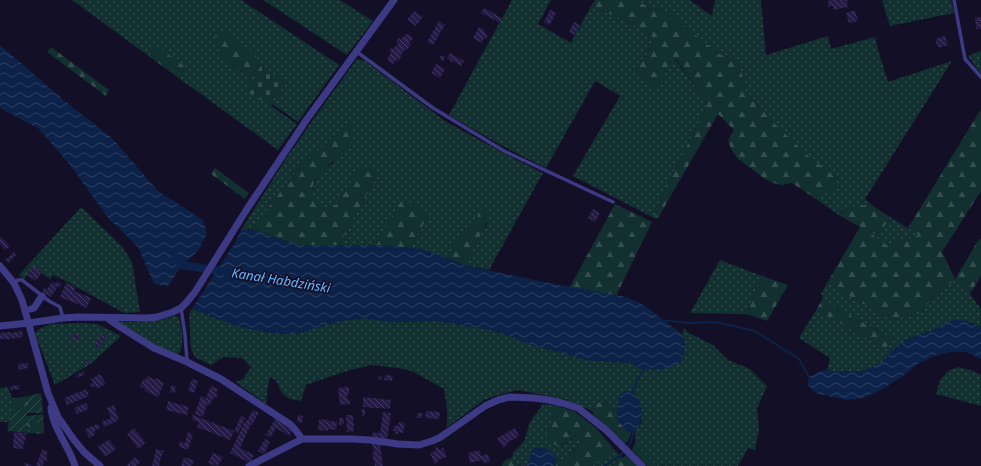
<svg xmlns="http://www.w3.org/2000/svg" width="981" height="466" font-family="'Noto Sans',sans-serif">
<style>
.grass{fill:url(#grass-dots)}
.forest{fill:url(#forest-firs)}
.cemetery{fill:url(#cemetery-stones)}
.garden{fill:url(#garden-furrows)}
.water{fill:url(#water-waves)}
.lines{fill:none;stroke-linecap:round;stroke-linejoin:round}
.stream{stroke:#0c2248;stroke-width:2}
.canal{stroke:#0c2248;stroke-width:8}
.building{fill:url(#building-back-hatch)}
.lane{stroke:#3d3a85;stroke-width:3.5}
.street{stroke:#3d3a85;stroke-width:7}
.labels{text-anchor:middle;stroke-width:3.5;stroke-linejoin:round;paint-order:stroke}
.water-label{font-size:13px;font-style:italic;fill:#62b6ff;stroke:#130f26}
</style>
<defs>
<pattern id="grass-dots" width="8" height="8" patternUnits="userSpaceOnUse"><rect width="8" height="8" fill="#12302f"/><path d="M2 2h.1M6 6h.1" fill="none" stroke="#344d4e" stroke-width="1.8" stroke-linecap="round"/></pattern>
<pattern id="forest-firs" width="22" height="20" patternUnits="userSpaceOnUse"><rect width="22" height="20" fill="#12302f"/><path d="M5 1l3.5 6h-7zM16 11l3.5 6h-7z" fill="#344d4e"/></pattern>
<pattern id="cemetery-stones" width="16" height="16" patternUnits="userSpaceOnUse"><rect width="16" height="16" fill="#12302f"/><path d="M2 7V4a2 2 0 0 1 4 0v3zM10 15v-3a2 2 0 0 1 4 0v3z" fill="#344d4e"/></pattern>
<pattern id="garden-furrows" width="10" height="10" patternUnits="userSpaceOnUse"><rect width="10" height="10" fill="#12302f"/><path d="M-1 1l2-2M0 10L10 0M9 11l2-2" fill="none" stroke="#344d4e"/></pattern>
<pattern id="water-waves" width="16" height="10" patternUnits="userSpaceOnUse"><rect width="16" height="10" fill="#0c2248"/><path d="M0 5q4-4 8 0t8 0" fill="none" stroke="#2f4163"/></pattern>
<pattern id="building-back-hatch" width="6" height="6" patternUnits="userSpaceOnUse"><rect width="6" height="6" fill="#241b47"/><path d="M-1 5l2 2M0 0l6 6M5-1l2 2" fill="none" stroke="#433b63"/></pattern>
</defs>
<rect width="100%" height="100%" fill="#130f26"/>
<path class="grass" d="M72,0H241L339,65L298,122L272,104L286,83L261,66L255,54L215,42L224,60L252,79L245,90L271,106L297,124L278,150L180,79L184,70L152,52L150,57Z
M263,0H340L373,21L347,55Z
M512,0H551L538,24L571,43L591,6L628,22L656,39L634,75L674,58L708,104L655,210L657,212L654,218L573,176L620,96L595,81L546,168C512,152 481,134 449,115Z
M631,0H690L712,16L715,0H761L766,55L828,36L831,49L875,37L879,53L888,82L952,61L865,199L872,205L842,210L839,215L813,197L823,193H827L838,179L806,155L771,120L745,91L746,86L737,60L719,54L669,13Z
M882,0H951L954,13L890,26Z
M981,51V74L968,56Z
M357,59L365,61L445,121L505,154L543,173L489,270L464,265L487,223L479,213L472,227L460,234L447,258L424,250L410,248L430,213L400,202L376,245H339L379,172L349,185L339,201L334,207L325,209L320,207L314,201L311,193L315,182L322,171L333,163L350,121L297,170L252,229L241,230L285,160L317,114Z
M81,207L106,231L124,249L132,262L140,312L124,313L62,279L53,275L50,279L33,267L24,279L19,275Z
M890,217L919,235L906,240L899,241L888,247L870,234L876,233L888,221Z
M720,260L762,276L746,314L690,313Z
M955,279L970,294L981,309V328L972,323L948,322L934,330L922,334L906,340L891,352L882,363L862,371L838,372L827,370L830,358L799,338L816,310L885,348L895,340L822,300L823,296L821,294L827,283L891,320L922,312L937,291L946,288Z
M192,309L237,326L270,333L296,334L339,321L365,318L392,322L437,321L492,330L536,346L588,360L631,363L643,370L685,346L682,334L684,328L689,333L713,345L728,360L750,369L767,386L757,408L759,429L755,450L748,448L738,466H657L635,443V431C643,425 642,416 641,407L620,395L617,411L605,402L597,403L592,411L563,399L518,390L498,395L484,400L446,428C449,415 446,402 444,389L412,371L398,368L371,365L347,371L306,385L301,401C295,400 287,399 283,394C277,385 281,383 270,377L268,386L266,404L236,382L243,379L251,367L242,358L223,357L211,365L195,357L191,349L189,313Z
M174,316H178L179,318C182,329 184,342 180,352L177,354L167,352L119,324V322C138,322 156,322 174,316Z
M81,323L97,324L121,336L92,363L55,385L35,334L39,329L51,324Z
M958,367L973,371L981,375V406L936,394L940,380L948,371Z
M0,386V388L8,387L12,398H16L9,422H0Z
M543,404L557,406L552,413V416L553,420V424L546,435L558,445H562L577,436L581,437L583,439V442L568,457L556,462L554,455L532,450L529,463L526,466C519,466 516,464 512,458L513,453L524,441L530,422Z
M613,448L623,459L612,466H590C599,461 607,456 613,448Z"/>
<path class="forest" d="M595,0H631L669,13L719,54L737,60L746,86L745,91L771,120L806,154L838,179L835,187L830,192L827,193H823L813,197L792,183L781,185L773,183L765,179L737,158L731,149L728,140L734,130L718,114L661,213L658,219L654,218L657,212L655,210L708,104L675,58L656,90L634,75L656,39L628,22L591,6Z
M221,32L226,33L255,54L261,66L252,79L224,60L215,42V36L217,34Z
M51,47L109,90L106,96L47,52Z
M158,47L183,65L184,70L180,79L150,57L154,49Z
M981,109V191L942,252L955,279L979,239H981V276L970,294L955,279L946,288L937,291L922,312L911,316L891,320L827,283L860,227L839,215C849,202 858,207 872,205L890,217C885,226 881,232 871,234L888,246C897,240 909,240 918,235L908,228Z
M350,120C352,129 353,136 349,144C340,160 306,177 313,197C314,201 317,205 320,207C327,211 334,207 338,202C346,192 352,174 363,167C366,166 369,166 372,166L379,172L339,245H299L285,241L252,229L297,170Z
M215,168L249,193L245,199L211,174Z
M405,201C414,203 422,208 430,213L410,248L376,245L400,202Z
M615,204L652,222L616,296L570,287Z
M483,209H486L489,211C490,222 470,254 464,265L447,258L460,234L472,227L479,213Z
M762,276L788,285L767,321L746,314Z
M822,300L895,340L885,348L816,310Z
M24,397L29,403L28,405C21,408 20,411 12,410L16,398Z
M605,402L617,411L618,421L627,431L631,432L628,441L625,444L595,417L592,411L597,403Z
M557,406L574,411L596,428L613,448L609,453L599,461L590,466H556V462L568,457L579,447L583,442V439L581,437L576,436C568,440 561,449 552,443C548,441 547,438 546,435L553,424V420L552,416V413Z
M29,421L44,424V434L31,433L30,429L26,424L27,422Z
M635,443L657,466H647L632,450Z
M626,455L638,466H612Z
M512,458L515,462L520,466H502C503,460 507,459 512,458Z"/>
<path class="cemetery" d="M261,66L286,83L271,106L244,90Z"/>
<path class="garden" d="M41,393L43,413H27V416L43,414L44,424C38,424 31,420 27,422L26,424L30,429L31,433L7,431L12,410H19L29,404L24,397Z"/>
<path class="water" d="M0,45L66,102L111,137L158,191L203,220L207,234L198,251L182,265L168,286L154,284L138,247L109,219L69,164L39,129L0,108Z
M252,229L285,241L299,245H376L410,248L424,250L439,255L467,266L549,283L626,297L644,305L682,334L685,346L682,362L664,369L643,370L631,363L588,360L536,346L492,330L437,321L392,322L365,318L339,321L296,334L270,333L237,326L192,309L234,244L241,230Z
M960,319L972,323L981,328V359L966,352H950L934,356L919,363L903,376L881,390L863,398L847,400L815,393L808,385L809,377L821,371L827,370L838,372L862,371L882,363L891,352L906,340L922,334L934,330L948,322Z
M626,391H632C643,401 646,424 633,433L627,431L618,421L617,411L620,395Z
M535,447C546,446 558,454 556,466H526C531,460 530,452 535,447Z"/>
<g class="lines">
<path class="stream" d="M661,321L663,320L686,323L716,322L755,331L799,359L809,377L810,378
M632,391L643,370
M627,448L631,441L633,433
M604,466L619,457L624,451"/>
<path class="canal" d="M175,256L182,265L227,272"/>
</g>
<path class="building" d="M832,0H847L848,7L833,10V6L828,7V1Z
M484,8L502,18L499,23L497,22V21L481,13Z
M550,10L556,13L550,25L544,22Z
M855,10L858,21L849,23L846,13Z
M414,11L423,17L416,26L407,20Z
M981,17V29H976L975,18Z
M439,21L445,25L433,45L427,42Z
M574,22L580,25L575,35L569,32Z
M479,27L485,30L484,32L488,35L486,39L484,38L482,43L473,38Z
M406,34L408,35L409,34L412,37V38L413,39L409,43L411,45L407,50L406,49L403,52L401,55L402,56L398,61L396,60L393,64L392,63V64L388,61L389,60L387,59L391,53L389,51L392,48L393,49L398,43L396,41L399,38L401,39Z
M945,36L948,45L938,48L935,39Z
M450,53L464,61L461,66L453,61L452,62L450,61V59L447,58Z
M441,55L446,57L443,61L439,59Z
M436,64L445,69L440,78L431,73Z
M593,209L600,213L595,222L588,218Z
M0,237H1L10,246L5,250L0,244Z
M14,252L16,255L8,263L5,260Z
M33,266L42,272L36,281L27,275Z
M57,281L62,284L60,287L58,286L51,297L42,291L45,288L47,289L52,282L55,284Z
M66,283L76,287L74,291L91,298L87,308L60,297Z
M22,331L23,337L11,339L10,333Z
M10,332V339H0V333Z
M77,333L79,339L75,342L73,334Z
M103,333L107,337L98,348L94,345Z
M88,360L90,363L86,365L84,362Z
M28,363V368L19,370L18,364Z
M83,371L85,374L78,378L76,375Z
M100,374L106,384L97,389L95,386L92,387L90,384L93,382L91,379Z
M379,375L382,376V380L378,379Z
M385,375L393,376L392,381L384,380Z
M147,376L155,380L156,378L160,380V381L164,383L158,397L145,391V389L140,387L143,379L145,380Z
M192,379L198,381L194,393L188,391Z
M19,385L20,389L11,390L10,386Z
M171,385L176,386L175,393L170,392Z
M211,386L218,389L216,393L218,394L216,398L214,397L213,400L206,397Z
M349,387V395H347L348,400H350V404L340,405L338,388Z
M86,389L89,396L67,405L64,398Z
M201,396L212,400L210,405L207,404L203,417L195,414Z
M363,397L391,400L390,409L363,407Z
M168,401L189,407L187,415L166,410Z
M86,403L89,409L77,414L74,408Z
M114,405L119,420L104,427L102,422L111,418L107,408Z
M362,409H365V416H362Z
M253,410L259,413L252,425L251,424L240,448L254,455L250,463L230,453L245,421L246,422Z
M426,411L440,412L439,419L425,418Z
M383,412L391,413L387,439L372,437L373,432L380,433Z
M417,413H422V418H417Z
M193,415L234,431L230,440L197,427L199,422L192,420Z
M298,415L303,416L302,423L297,422Z
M346,415H353L354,431L347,432Z
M241,416L245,418L238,433L234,431Z
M339,418H343L344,424L339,425Z
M275,419L292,430L289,436L276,428L271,437L266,435Z
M319,419L329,420V421L337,422L336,430L328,429V431L318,430Z
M399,422L405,423L403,433L398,432V434H395L396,431H393L394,426H398Z
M98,424L100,428L94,431L95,435L89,438L85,429Z
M134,428L146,443L138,449L127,434Z
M515,428L519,436L507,443L508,444L503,447L497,438Z
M14,432L26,433L25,442L24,441L23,449L13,448Z
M188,432L193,434L188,450L179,447L180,441L185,443Z
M109,439L116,449L105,457L98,447Z
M265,439L270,442L264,454L258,451Z
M372,444H380L383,466H375L372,453L374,452Z
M438,447L439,450L443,448L447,457L437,460L438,462L435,464L430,453L436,451L435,448Z
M156,449L164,451L161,457L159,466H152Z
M42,450L48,451L46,456L48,457L47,461L44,460L43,466H36Z
M480,450L481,456L488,454L490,462L483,463L482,460L470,463L468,453Z
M213,453L223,457L218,466H216L208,463Z
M135,457L140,462L136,466H126Z
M184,457L194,460L192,466H181Z
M25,463L32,465V466H25Z"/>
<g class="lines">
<path class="lane" d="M954,0L965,59L981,77
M357,52L433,108L504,151L613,202
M14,283L18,280H22L49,301L60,307L63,318
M181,308L185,335L187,361"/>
<path class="street" d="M0,266L14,283L22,300L48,393L58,417L74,440L84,452L100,466
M31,309L34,308L42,296
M107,318L117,325L154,348L187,362L221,379L291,425L297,432L302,439
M0,326L29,323L63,318L78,317L148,318L157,317L173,312L181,308L186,303L195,292L247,209L307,119L394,0
M51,408C53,429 69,446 75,466
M249,466L302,439H352L370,440L398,444L419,445L432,441L439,438L448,432L485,406L498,400L510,397L533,398L549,400L562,403L578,408L606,430L642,466"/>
</g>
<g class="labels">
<g class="water-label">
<text transform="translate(281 280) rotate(9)" y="5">Kanał Habdziński</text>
</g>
</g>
</svg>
